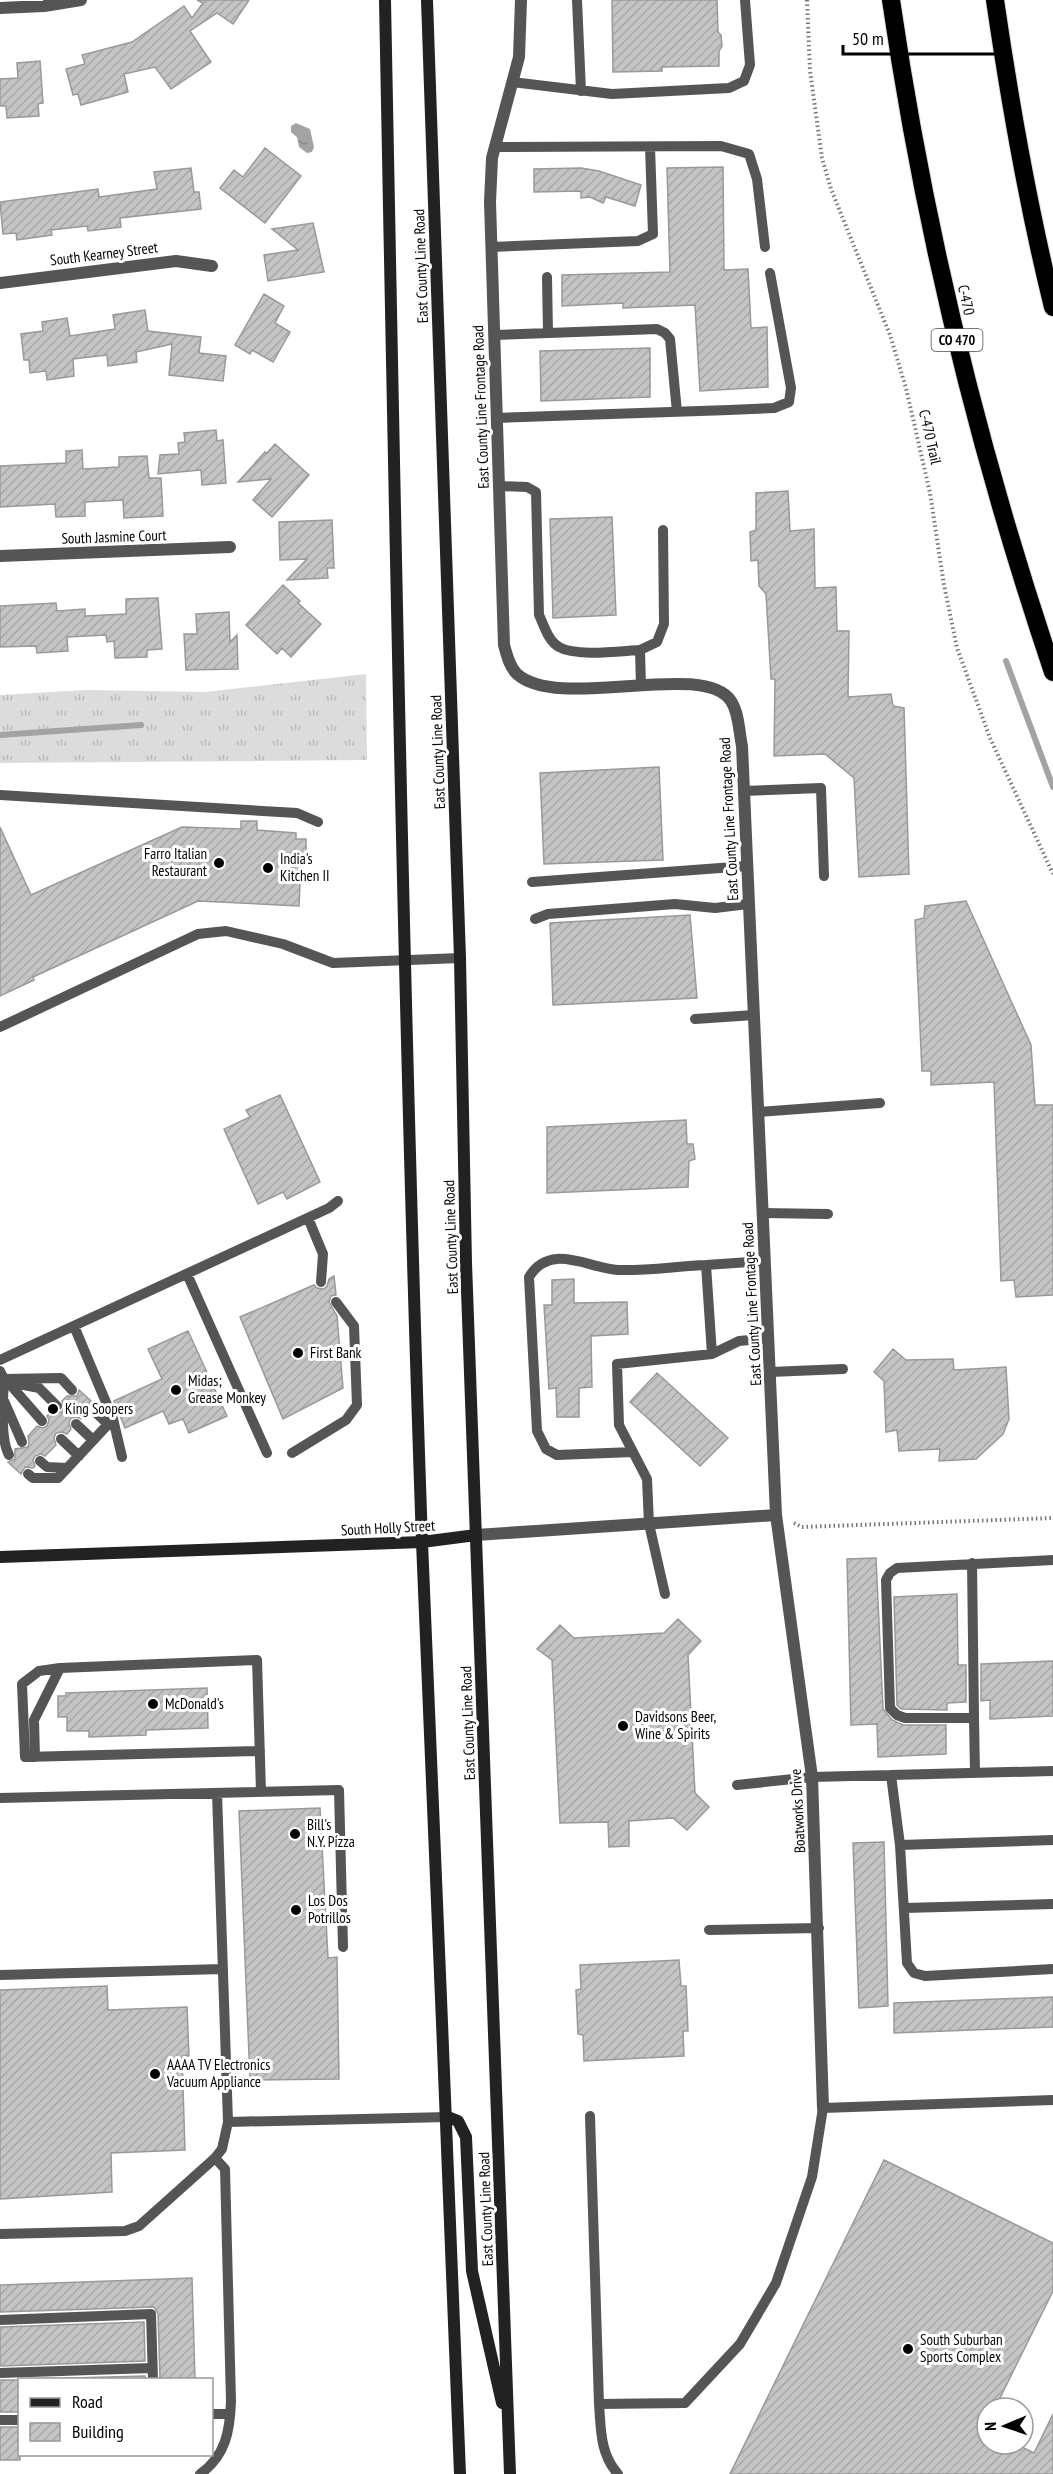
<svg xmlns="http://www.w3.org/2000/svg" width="1053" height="2474" font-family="'PT Sans Narrow',sans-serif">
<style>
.grass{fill:url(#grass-tufts)}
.water{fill:url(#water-ripples)}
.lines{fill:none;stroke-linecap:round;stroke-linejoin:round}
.stream{stroke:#a3a3a3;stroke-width:6}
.building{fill:url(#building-hatch);stroke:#999;stroke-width:1.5}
.motorway-casing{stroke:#dbdbdb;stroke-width:20}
.path{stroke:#777;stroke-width:4;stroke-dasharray:1.5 3;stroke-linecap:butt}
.service{stroke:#555;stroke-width:10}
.minor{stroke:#555;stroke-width:12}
.secondary{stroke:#222;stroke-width:12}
.motorway{stroke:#000;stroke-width:18}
.poi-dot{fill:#000;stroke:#fff;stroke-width:2}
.labels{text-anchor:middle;stroke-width:6;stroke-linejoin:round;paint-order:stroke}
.shield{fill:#fff;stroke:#4c4c4c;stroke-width:1.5}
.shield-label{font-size:14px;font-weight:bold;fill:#000}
.street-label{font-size:15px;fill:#000;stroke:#fff}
.poi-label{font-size:15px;fill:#000;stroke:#fff;text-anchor:start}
</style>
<defs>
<pattern id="grass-tufts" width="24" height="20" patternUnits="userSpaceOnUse" patternTransform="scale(1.5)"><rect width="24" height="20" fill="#dcdcdc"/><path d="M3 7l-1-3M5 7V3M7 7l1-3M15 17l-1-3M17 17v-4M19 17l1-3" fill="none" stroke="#bbb"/></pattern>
<pattern id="water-ripples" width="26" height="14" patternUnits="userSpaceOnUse" patternTransform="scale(1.5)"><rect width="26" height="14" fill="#a3a3a3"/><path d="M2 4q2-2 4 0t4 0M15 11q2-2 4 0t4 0" fill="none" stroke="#8b8b8b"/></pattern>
<pattern id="building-hatch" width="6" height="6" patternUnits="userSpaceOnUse" patternTransform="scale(1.5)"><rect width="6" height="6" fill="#c4c4c4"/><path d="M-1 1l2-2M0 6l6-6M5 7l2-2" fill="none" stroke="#a7a7a7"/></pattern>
</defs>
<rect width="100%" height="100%" fill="#fff"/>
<path class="grass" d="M366,674L367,760L0,763V695L86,690L205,692Z"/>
<path class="water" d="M296,123L310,129L314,147L312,152L307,153L299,147L297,137L291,132V126Z"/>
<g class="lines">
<path class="stream" d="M1006,661L1053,787
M0,735L141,725"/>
</g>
<path class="building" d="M197,0H249L233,24L217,13L190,31L211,62L171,89L155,67L124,74L128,92L81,105L78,94L73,95L66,69L85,64L82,55L132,42L184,6L192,18L203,3Z
M612,0H717L718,32L721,35L722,46L719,51V66L662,67V71L613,72Z
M40,61L43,103L38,104L39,116L7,118L6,106H0V79L18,78L17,63Z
M265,148L301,176L265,223L220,188L234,170L243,177Z
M723,167L724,270L748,269L751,328L767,327L768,387L700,391L695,305L623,308V303L562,306V275L670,272L667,168Z
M191,168L194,192H199L201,209L120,218L121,227L88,231L87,226L51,230L52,235L17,240L16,233L3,234L0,202L98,189L99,197L157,189L154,172Z
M581,168L599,171L641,185L635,206L606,197L603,203L590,197L581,198V191L534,192V169Z
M313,223L324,272L268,281L264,255L298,250L272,229Z
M264,294L284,306L275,323L290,332L273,362L252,350L250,354L235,345Z
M145,310L148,331L201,337L199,353L226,356L223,381L169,375L172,344L136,352L137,362L108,366L107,355L73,359L74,376L47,380L46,371L30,373L29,360H24L21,334L43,331L42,322L67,318L70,336L115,329L113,315Z
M650,348V397L541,401L540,351Z
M216,430L217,441L223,440L226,483L202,485L201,470L158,474L160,455L179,454L178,443L185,442L184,433Z
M275,444L309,475L272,517L253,500L271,479L238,482L265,452L267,453Z
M82,450L83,469L119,467V457L147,456L149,478H161L163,516L124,518L123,500L85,502V516L56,517L55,504L0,507V466L66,463V451Z
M788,491L790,531L814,529L815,588L836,587L837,631H849L848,697L891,694L893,706L904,708L909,874L859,877L854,778L825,754L774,756L775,679H771L766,594L759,586L758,560L751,561L750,532L756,530V493Z
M612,517L616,615L553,618L550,519Z
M332,520L334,568H327L328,578L287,580L307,559L280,560L279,522Z
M283,585L300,601L298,603L321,624L291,657L282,648L277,654L246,625Z
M158,598L162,649L147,650V657L115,658L114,641L107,642L106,635L67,637L68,651L37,653L36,646L0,647V606L56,603L57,611L85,609V616L126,614V599Z
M229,612L230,642L237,635L238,669L186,670L184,634H197L196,614Z
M659,767L663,860L544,864L540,773Z
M241,821H257V830L296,833V839H306V858L301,863L299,906L198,901L33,977L34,980L0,996V827L31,895L182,827L241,829Z
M966,901L1031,1045L1035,1105H1053V1295L1016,1297L1014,1280L1001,1281L994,1082L931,1085V1071H922L915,920L924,918L925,906Z
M690,915L697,998L553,1005L550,923Z
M280,1095L320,1182L287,1199L283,1192L258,1204L224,1129L250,1117L246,1110Z
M686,1120L687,1144H693L695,1159L689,1161L688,1187L547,1193V1127Z
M334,1276L336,1295L331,1296L329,1302L337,1316L343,1388L283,1419L240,1317L314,1285L317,1288L324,1289L327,1286L329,1279Z
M574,1279V1303L627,1302L628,1334L591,1336L592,1387L579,1388V1417H557L556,1388L549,1389L544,1305H552V1280Z
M188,1331L227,1416L189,1433L183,1419L169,1424L163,1411L125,1428L114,1401L162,1379L148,1349Z
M893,1349L906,1360L953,1359L954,1370L1006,1367L1009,1419L1003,1434L976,1459L939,1461L940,1449L899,1451L897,1430L886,1432L884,1381L874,1372Z
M657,1373L728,1438L700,1466L630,1402Z
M79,1390L91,1401L84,1406L86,1414L81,1419L77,1417L71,1418L69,1423L71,1429L67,1434L62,1432L56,1433L54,1438L56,1445L45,1456L41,1454L35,1456L33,1460L35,1466L33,1468L25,1467L21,1474L8,1462L15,1459V1449L28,1447L29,1442L28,1436L37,1426L43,1428L47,1426L49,1420L47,1416L52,1411L56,1413L62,1412L64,1407L62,1401L67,1396H77Z
M876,1558L883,1709L892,1720L903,1725H946V1754L878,1757L877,1724L851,1725L847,1559Z
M957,1594L958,1665H966V1702L947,1703V1710L901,1709L897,1705L894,1597Z
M678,1619L701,1641L688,1655L695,1793L709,1807L687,1830L673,1818L629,1821V1846L609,1847L608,1822L560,1823L552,1660L537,1649L560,1625L574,1638L664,1633Z
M1053,1661V1716L990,1719V1700L981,1701V1664Z
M207,1688L208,1728L146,1730V1735L89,1737V1731H67V1717H58V1696H66V1693Z
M320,1808L328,1958L337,1957L339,2079L250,2080L239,1811Z
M884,1842L888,2006L859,2008L853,1843Z
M679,1960L681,1986H686L688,2031H683L684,2056L584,2061L583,2035L578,2034L576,1990L581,1989L580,1965Z
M107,1986L108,2010L187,2007L189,2056H182L185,2150L111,2153L112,2192L0,2199V1990Z
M1053,1997V2027L894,2033V2003Z
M884,2160L1053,2243V2291L995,2408H987V2444H1016L1034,2453L1053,2414V2474H730Z
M192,2278L195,2379H160L158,2314L154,2307L0,2312V2285Z
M144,2322L145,2361L0,2366V2327Z
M145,2376V2379H31Z
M0,2380H20V2412H0Z
M0,2427H20V2460H0Z"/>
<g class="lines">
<g class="motorway-casing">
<path id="motorway" d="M891,0C924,228 979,453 1053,672
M995,0C1010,103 1028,206 1053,307"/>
</g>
<path class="path" d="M807,0L810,71L822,158L831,189L890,335L906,388L930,493L944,585L957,648L990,738L1053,874
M794,1523L802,1527L1053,1518"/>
<path class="service" d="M577,0L581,91
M512,82L612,94L729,88L744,81L750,65L745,0
M495,147L721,146L749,154L757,179L765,247
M491,247L638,241L653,234L650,147
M547,277L548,333
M494,335L657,329L665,333L670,339L677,412
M497,418L729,410L774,408L789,402L791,388L770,273
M499,486L527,487L536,492L539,615C544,625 548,641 559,647C576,657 620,651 640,650L641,686
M640,650L657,642L664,624L663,530
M743,791L821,788L824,876
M0,795L297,813L318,822
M532,882L747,866
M535,919L548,914L675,904L715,908L748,904
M695,1019L754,1015
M0,1027L198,934L226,931L283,944L333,963L460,958
M758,1112L880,1103
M762,1213L828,1214
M308,1218L323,1254L321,1282
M187,1274L267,1453
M74,1326L113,1419L122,1457
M712,1354L706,1265L765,1261
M0,1360L329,1208L338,1201
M0,1371L4,1379C3,1400 0,1439 9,1455
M770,1372L843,1369
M4,1379L61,1378L72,1390
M7,1381L42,1421
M14,1383L39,1388L57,1406
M4,1401L22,1442
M91,1408L108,1424
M76,1424L93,1440
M61,1439L79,1456
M633,1452L557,1455L546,1449L537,1431L529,1277C550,1242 588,1268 618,1270C647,1271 678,1266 706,1265
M292,1453L346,1420L357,1405L354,1326L336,1302
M40,1461L47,1467L67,1468
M28,1474L33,1478H58L113,1419
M972,1563L974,1718
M665,1594L649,1524L647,1479L619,1425L617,1364L712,1354L739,1341L768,1338
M260,1751L25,1757L22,1684L39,1671L60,1668L257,1660L261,1792
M35,1757L34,1720L60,1668
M975,1773L974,1718H905L897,1715L890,1708L886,1580L890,1573L897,1568L1053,1560
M891,1775L900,1845L907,1963L914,1973L925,1976L1053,1969
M737,1785L812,1777L1053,1771
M0,1798L339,1790L343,1947
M900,1845L1053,1840
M904,1908L1053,1904
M709,1930L819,1928
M0,1975L223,1969
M590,2116L599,2404
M228,2122L448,2117
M0,2234L125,2231L139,2226L215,2158L222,2149L228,2122L217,1793
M0,2320L151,2314L153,2380
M0,2373L152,2368
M212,2414H230
M0,2420H20
M200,2474C226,2456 230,2430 231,2401L225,2169L215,2158
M618,2474C600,2454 601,2430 599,2404L685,2403L740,2344L776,2283L812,2177L823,2108L1053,2100"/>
<path class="minor" d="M521,0L519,57L492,158L490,202L504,645C507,655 509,666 517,674C559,712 703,659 731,701C739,713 739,732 742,746L776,1515L812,1777L823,2108
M0,8L44,6L81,0
M0,283L176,261L212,266
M0,556L230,547
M476,1535L776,1515"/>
<path class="secondary" d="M385,0C395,514 404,1028 422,1542C434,1853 449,2163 460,2474
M427,0L460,958L466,1263L510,2474
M0,1557L422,1542L476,1535
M448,2117L458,2121L466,2137L472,2271L502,2403"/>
<use href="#motorway" class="motorway"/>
</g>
<g class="poi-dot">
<circle cx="219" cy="863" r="6"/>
<circle cx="268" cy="868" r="6"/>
<circle cx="298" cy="1353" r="6"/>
<circle cx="176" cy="1390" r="6"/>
<circle cx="53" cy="1409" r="6"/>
<circle cx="153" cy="1704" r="6"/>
<circle cx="623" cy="1726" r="6"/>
<circle cx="295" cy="1834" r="6"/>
<circle cx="296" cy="1910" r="6"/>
<circle cx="155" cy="2074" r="6"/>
<circle cx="908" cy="2349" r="6"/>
</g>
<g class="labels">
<rect class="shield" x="931.5" y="329" width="51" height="22" rx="4.5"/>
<g class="shield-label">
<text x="957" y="345">CO 470</text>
</g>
<g class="street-label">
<text transform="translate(104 254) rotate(-7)" y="5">South Kearney Street</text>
<text transform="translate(421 266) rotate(-92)" y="5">East County Line Road</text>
<text transform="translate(966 300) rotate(77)" y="5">C-470</text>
<text transform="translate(481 407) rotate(-92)" y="5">East County Line Frontage Road</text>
<text transform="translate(930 437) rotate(77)" y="5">C-470 Trail</text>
<text transform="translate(114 537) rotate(-2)" y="5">South Jasmine Court</text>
<text transform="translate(438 752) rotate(-92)" y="5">East County Line Road</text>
<text transform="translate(729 819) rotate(-93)" y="5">East County Line Frontage Road</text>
<text transform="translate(451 1237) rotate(-92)" y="5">East County Line Road</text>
<text transform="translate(752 1304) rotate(-93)" y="5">East County Line Frontage Road</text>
<text transform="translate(388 1528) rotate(-3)" y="5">South Holly Street</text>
<text transform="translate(468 1723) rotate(-92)" y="5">East County Line Road</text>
<text transform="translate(798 1811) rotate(-93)" y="5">Boatworks Drive</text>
<text transform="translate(486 2209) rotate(-92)" y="5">East County Line Road</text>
</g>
<g class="poi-label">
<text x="207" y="859" text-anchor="end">Farro Italian<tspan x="207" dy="17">Restaurant</tspan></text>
<text x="280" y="864">India's<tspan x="280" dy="17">Kitchen II</tspan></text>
<text x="310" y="1358">First Bank</text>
<text x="188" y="1386">Midas;<tspan x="188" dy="17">Grease Monkey</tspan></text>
<text x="65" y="1414">King Soopers</text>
<text x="165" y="1709">McDonald's</text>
<text x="635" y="1722">Davidsons Beer,<tspan x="635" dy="17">Wine &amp; Spirits</tspan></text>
<text x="307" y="1830">Bill's<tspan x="307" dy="17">N.Y. Pizza</tspan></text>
<text x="308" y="1906">Los Dos<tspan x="308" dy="17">Potrillos</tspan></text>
<text x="167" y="2070">AAAA TV Electronics<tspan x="167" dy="17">Vacuum Appliance</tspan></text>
<text x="920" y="2345">South Suburban<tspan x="920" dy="17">Sports Complex</tspan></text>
</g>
</g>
<rect x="18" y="2378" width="195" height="78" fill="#ffffff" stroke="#999999" stroke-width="1.5"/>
<rect x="30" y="2398" width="30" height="9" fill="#222222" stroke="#999999" stroke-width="1.5"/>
<text x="72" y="2408" font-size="18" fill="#000000">Road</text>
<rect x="30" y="2423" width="30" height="18" fill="url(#building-hatch)" stroke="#999999" stroke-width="1.5"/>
<text x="72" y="2438" font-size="18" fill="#000000">Building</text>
<g transform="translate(1005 2426) rotate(268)"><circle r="28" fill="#ffffff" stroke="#999999" stroke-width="1.5"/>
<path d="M0-4.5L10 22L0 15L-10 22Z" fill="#000000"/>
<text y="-9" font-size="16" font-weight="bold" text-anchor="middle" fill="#000000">N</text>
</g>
<path d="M843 45v9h159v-9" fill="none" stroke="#000000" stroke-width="3"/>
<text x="852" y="45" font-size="18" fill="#000000" stroke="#ffffff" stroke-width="4.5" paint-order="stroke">50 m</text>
</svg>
